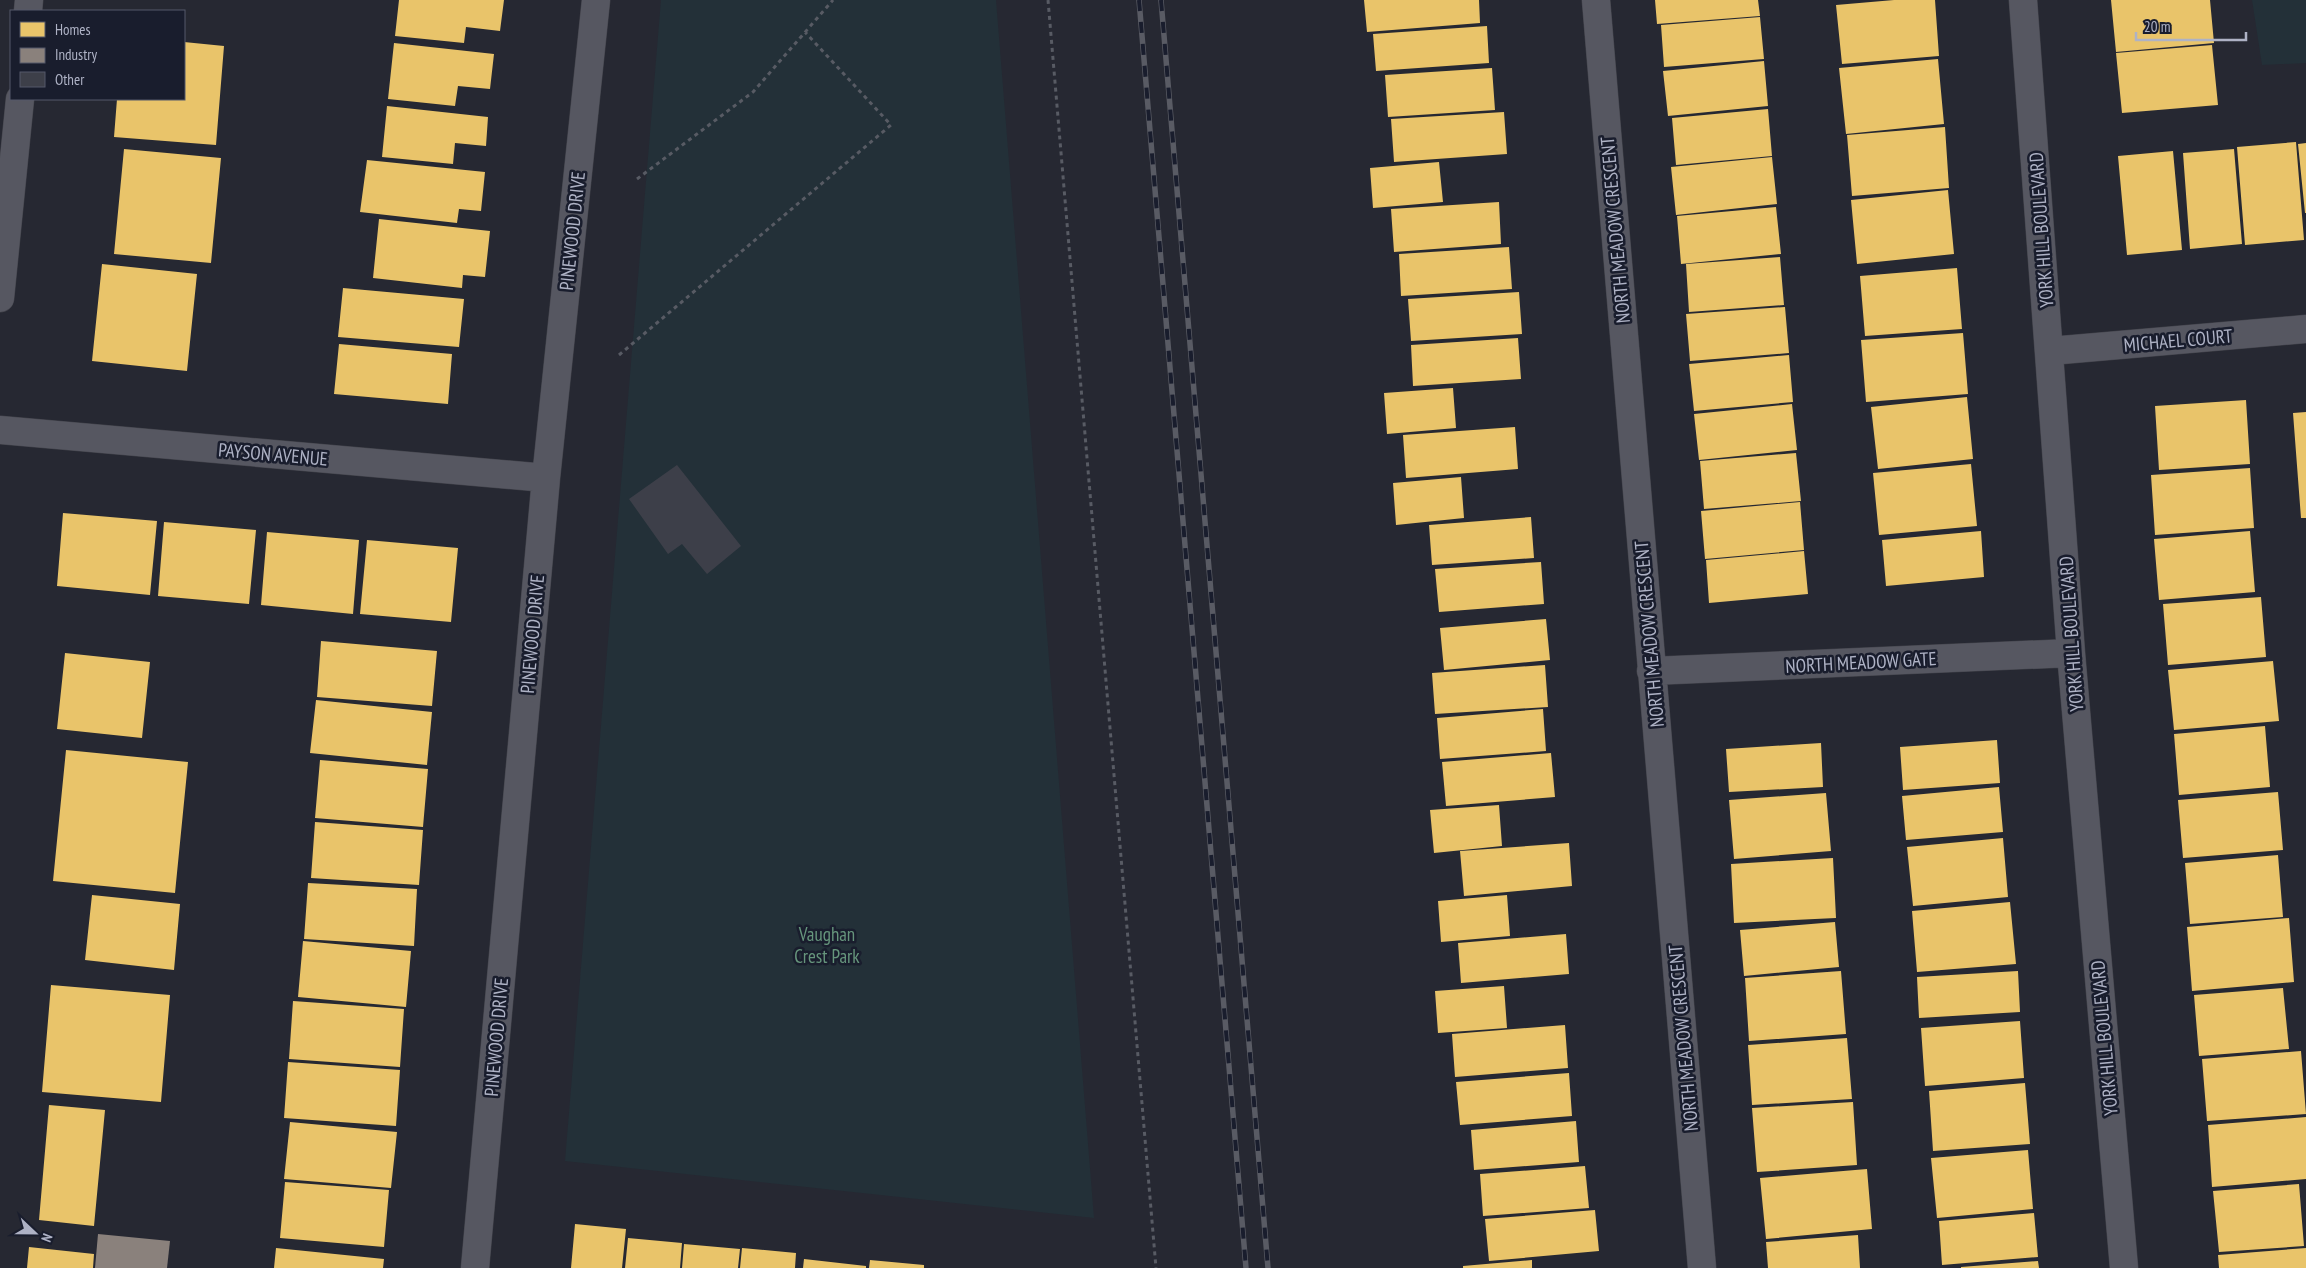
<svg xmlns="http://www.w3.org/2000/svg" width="2306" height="1268" font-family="'PT Sans Narrow',sans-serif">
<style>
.green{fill:#233038}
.homes{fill:#e9c46a}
.industry{fill:#8a817c}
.building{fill:#3d3f49}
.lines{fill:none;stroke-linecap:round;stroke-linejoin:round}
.minor-casing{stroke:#42434b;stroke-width:29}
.path{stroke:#585b64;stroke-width:3;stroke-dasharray:4 4;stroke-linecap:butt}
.minor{stroke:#565761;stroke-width:28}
.rail-casing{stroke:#595b64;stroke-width:5.5}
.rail{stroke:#191d2d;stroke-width:4;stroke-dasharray:11;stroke-linecap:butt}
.labels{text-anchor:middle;stroke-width:5;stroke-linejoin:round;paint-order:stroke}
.street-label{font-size:19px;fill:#aeb2c5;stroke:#191d2d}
.park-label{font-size:19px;fill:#66957c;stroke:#191d2d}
</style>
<rect width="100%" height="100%" fill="#262832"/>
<path class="green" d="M661,0H996L1094,1218L565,1161Z
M2252,0H2306V63L2262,65Z"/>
<path class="homes" d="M399,0H504L500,31L466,27L464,43L395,36Z
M1364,0H1479L1480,23L1367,32Z
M1655,0H1758L1760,16L1657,24Z
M1894,0H1935L1939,56L1842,64L1836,5Z
M2111,0H2210L2214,43L2116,52Z
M1760,17L1764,59L1664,67L1661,25Z
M1487,26L1489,63L1376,71L1373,34Z
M184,42L224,46L216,145L114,137L117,99H184Z
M394,43L494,54L490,89L458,86L455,106L388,99Z
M2212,45L2218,105L2122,113L2116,53Z
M1938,59L1944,124L1846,134L1839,68Z
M1764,61L1768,106L1668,116L1663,71Z
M1492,68L1495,110L1388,117L1385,75Z
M387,106L488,117L486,146L455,143L453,164L382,157Z
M1768,109L1772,156L1676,165L1672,118Z
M1504,112L1507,154L1394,162L1391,119Z
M1945,127L1949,188L1852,196L1847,135Z
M2296,142L2304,240L2245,245L2237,147Z
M2306,143V213H2305L2298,144Z
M124,149L221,158L211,263L114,254Z
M2234,149L2242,244L2190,249L2183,153Z
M2173,151L2182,250L2127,255L2118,156Z
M1772,157L1777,204L1676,215L1671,167Z
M367,160L485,172L481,211L459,209L457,223L360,212Z
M1439,162L1443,202L1373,208L1370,168Z
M1948,190L1954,254L1857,264L1851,200Z
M1499,202L1501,244L1394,252L1391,209Z
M1776,207L1781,254L1681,264L1677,216Z
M379,219L490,231L485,277L463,275L462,288L373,278Z
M1509,247L1512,289L1401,296L1399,254Z
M1780,257L1784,305L1689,312L1686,264Z
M102,264L197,274L187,371L92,361Z
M1957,268L1962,329L1865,336L1860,276Z
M343,288L464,299L459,347L338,337Z
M1519,292L1522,334L1411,341L1408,299Z
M1785,307L1789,353L1690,361L1686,314Z
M1963,333L1968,394L1866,402L1861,340Z
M1518,338L1521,379L1413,386L1411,345Z
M339,344L452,354L448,404L334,394Z
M1789,355L1793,402L1694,411L1689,364Z
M1453,388L1456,428L1387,434L1384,393Z
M1967,397L1973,459L1878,469L1871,407Z
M2246,400L2250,464L2159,470L2155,406Z
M1792,404L1797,450L1699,460L1694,414Z
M2306,412V518H2301L2293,413Z
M1515,427L1518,469L1406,478L1403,435Z
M1796,453L1801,501L1704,509L1700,461Z
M1971,464L1977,526L1879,535L1873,473Z
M2250,468L2254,528L2155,535L2151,475Z
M1461,477L1464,518L1396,525L1393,483Z
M1800,502L1804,550L1705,559L1701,511Z
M63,513L157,521L150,595L57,586Z
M1531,517L1534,558L1432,565L1429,525Z
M164,522L256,530L249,604L158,596Z
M1981,531L1984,577L1886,586L1882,540Z
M2250,531L2255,592L2159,600L2154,539Z
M267,532L359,540L353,614L261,605Z
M367,540L458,548L451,622L360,614Z
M1804,551L1808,594L1709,603L1706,560Z
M1541,562L1544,604L1439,612L1435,569Z
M2261,597L2266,657L2168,665L2163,604Z
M1546,619L1550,660L1444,670L1440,628Z
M321,641L437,651L432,706L317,697Z
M65,653L150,662L142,738L57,729Z
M2273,661L2279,721L2174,730L2168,670Z
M1545,665L1548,707L1435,714L1432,673Z
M316,700L432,712L427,765L310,753Z
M1543,709L1546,751L1440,759L1437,718Z
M2265,726L2270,787L2179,795L2174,734Z
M1997,740L2000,783L1903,790L1900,747Z
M1821,743L1823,787L1729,792L1726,749Z
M66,750L188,762L175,893L53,881Z
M1551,753L1555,797L1446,806L1442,762Z
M320,760L428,769L423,827L315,818Z
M1999,787L2003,832L1906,840L1902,796Z
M2278,792L2283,850L2183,858L2178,800Z
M1826,793L1831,851L1734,859L1729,800Z
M1499,805L1502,846L1434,853L1430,810Z
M315,822L423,830L419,885L311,878Z
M2003,838L2008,897L1913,906L1907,847Z
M1569,843L1572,886L1464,896L1460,851Z
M2278,855L2283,917L2190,924L2185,863Z
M1833,858L1836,918L1734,923L1731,864Z
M308,883L417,889L414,946L304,939Z
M92,895L180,904L174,970L85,960Z
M1507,895L1510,936L1441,942L1438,901Z
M2010,902L2016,964L1917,972L1912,911Z
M2289,918L2294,982L2192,991L2187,927Z
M1835,922L1839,967L1744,976L1740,930Z
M1566,934L1569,974L1461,983L1458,943Z
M303,941L411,951L406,1007L298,997Z
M1841,971L1846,1034L1749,1041L1745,978Z
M2018,971L2020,1012L1919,1018L1917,977Z
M51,985L170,995L161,1102L42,1092Z
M1504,986L1507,1028L1438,1033L1435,991Z
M2283,988L2289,1049L2199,1056L2194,995Z
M293,1001L404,1009L400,1067L289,1059Z
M2020,1021L2024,1078L1925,1086L1921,1028Z
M1565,1025L1568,1068L1455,1077L1452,1034Z
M1847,1038L1852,1099L1752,1105L1748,1045Z
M2301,1051L2306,1114L2207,1121L2202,1059Z
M288,1062L400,1070L396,1126L284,1118Z
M1569,1073L1572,1116L1460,1125L1456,1082Z
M2025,1083L2030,1144L1933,1151L1929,1091Z
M1853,1102L1857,1165L1757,1172L1752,1108Z
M49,1105L105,1110L94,1226L39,1220Z
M2306,1117V1179L2212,1187L2208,1125Z
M1576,1121L1579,1162L1474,1170L1471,1130Z
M290,1122L397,1132L391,1188L284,1179Z
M2028,1150L2033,1209L1937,1218L1931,1158Z
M1585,1166L1589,1208L1483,1216L1480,1174Z
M1867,1169L1872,1229L1766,1239L1760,1178Z
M285,1182L389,1190L384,1247L280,1238Z
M2299,1184L2304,1246L2219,1252L2213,1191Z
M1595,1210L1599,1251L1489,1261L1485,1219Z
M2034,1213L2038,1257L1942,1265L1939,1221Z
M575,1224L626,1229L622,1268H571Z
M1858,1235L1860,1268H1768L1766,1242Z
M628,1238L682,1243L680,1268H625Z
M684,1244L740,1249L738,1268H682Z
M29,1247L94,1254L93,1268H27Z
M276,1248L384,1259L383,1268H274Z
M742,1248L796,1253L795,1268H740Z
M2306,1248V1268H2219L2218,1255Z
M804,1259L866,1266V1268H803Z
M870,1260L924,1265V1268H869Z
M1532,1260V1268H1463V1266Z
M2038,1261L2039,1268H1961V1267Z"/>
<path class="industry" d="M98,1234L170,1241L167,1268H95Z"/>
<path class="building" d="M677,465L741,546L707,574L682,544L668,554L629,499Z"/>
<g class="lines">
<g class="minor-casing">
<path id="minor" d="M1596,0L1702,1268
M2023,0L2071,653L2124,1268
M28,11L29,0
M0,298L20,99
M2050,351L2306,329
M0,430L546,478
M1651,671L2071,653
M475,1268L546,478L596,0"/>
</g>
<path class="path" d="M1048,0L1156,1268
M637,179L753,92L833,0
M619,355L891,125L805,32"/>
<use href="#minor" class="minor"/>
<g class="rail-casing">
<path id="rail" d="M1139,0L1246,1268
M1161,0L1268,1268"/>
</g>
<use href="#rail" class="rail"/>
</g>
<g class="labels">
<g class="street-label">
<text transform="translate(1615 230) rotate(-95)" y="7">NORTH MEADOW CRESCENT</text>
<text transform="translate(2041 230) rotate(-94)" y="7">YORK HILL BOULEVARD</text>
<text transform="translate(572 231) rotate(-84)" y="7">PINEWOOD DRIVE</text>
<text transform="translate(2178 340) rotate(-5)" y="7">MICHAEL COURT</text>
<text transform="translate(273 454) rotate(5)" y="7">PAYSON AVENUE</text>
<text transform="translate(532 634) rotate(-85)" y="7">PINEWOOD DRIVE</text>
<text transform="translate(1649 634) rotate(-95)" y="7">NORTH MEADOW CRESCENT</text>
<text transform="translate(2071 634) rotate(-94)" y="7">YORK HILL BOULEVARD</text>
<text transform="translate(1861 662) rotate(-3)" y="7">NORTH MEADOW GATE</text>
<text transform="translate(496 1037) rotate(-85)" y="7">PINEWOOD DRIVE</text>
<text transform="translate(1683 1038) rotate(-95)" y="7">NORTH MEADOW CRESCENT</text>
<text transform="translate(2104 1038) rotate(-95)" y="7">YORK HILL BOULEVARD</text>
</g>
<g class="park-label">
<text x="827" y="941">Vaughan<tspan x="827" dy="22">Crest Park</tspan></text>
</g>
</g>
<rect x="10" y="10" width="175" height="90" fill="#191d2d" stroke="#55596a"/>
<rect x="20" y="22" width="25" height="15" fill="#e9c46a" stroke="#55596a"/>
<text x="55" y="35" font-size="15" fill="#aeb2c5">Homes</text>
<rect x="20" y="48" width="25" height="15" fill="#8a817c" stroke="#55596a"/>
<text x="55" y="60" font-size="15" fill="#aeb2c5">Industry</text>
<rect x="20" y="72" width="25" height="15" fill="#3d3f49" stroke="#55596a"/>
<text x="55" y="85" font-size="15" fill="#aeb2c5">Other</text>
<g transform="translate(35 1233) rotate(112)" stroke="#191d2d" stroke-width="4" paint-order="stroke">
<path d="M0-4L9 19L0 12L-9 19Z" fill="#aeb2c5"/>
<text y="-8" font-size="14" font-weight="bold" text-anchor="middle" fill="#aeb2c5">N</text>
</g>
<path d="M2136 32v8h110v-8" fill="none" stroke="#aeb2c5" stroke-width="2.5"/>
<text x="2144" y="32" font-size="15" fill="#aeb2c5" stroke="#191d2d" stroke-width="4" paint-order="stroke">20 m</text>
</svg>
